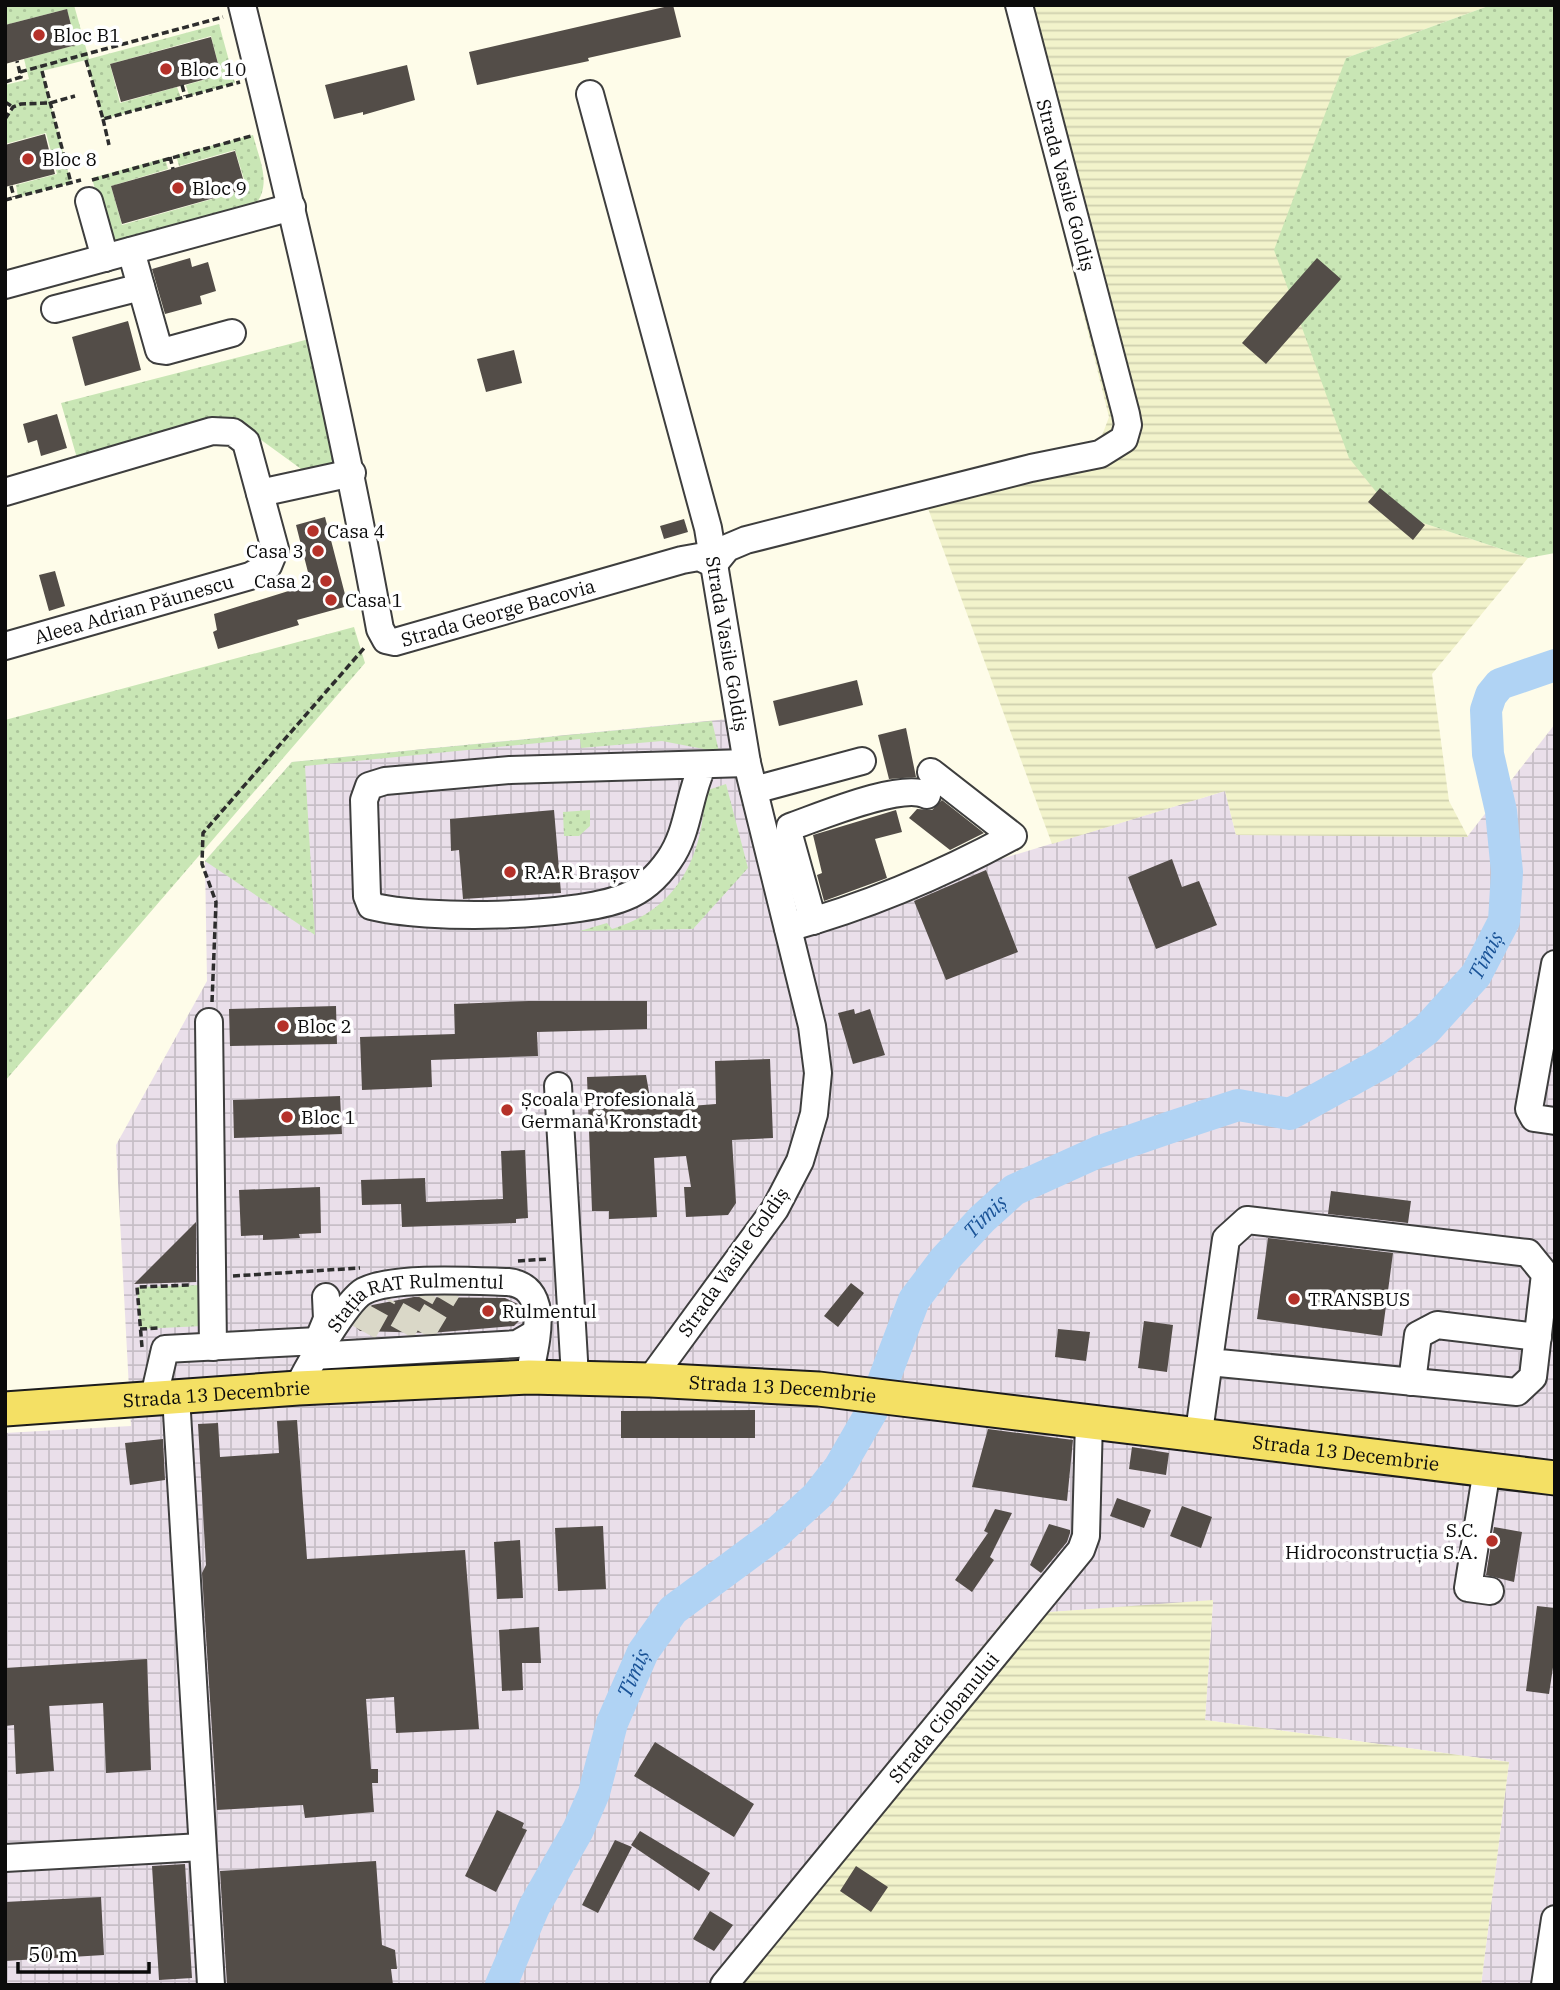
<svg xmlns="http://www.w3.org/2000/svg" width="1560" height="1990" font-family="'IBM Plex Serif',serif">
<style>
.industrial{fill:url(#industrial-grid)}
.farmland{fill:url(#farmland-rules)}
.grass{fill:url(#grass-dots)}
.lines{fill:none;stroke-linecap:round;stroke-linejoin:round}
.river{stroke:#b0d3f4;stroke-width:32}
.building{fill:#534d48}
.minor-tunnel{stroke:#dad8c8;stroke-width:26;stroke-dasharray:26 13;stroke-linecap:butt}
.minor-casing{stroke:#3e3e3e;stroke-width:30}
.major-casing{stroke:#1c1c1c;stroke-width:37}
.path{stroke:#2d2d2d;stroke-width:3.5;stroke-dasharray:7 3.5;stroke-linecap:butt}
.minor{stroke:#fff;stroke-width:26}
.major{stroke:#f4e064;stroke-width:33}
.poi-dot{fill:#b53129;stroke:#fff;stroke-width:2.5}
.labels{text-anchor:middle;stroke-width:7;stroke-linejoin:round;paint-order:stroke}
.poi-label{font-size:19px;fill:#0b0b0b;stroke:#fff;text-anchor:start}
.street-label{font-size:19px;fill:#0b0b0b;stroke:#fff}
.water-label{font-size:21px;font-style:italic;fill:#1a5397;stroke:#fff}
</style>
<defs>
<pattern id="industrial-grid" width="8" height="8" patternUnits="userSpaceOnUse" patternTransform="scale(1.75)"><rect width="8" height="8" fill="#eadfea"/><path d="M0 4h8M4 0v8" fill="none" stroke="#c7bec7"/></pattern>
<pattern id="farmland-rules" width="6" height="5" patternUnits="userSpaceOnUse" patternTransform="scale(1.75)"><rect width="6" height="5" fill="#f2f3cb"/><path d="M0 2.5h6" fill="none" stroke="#cecfad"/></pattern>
<pattern id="grass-dots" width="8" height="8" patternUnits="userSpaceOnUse" patternTransform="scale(1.75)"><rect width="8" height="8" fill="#c9e6b5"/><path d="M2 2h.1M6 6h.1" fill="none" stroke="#abc49a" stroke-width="1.8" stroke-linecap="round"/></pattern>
</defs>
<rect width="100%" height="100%" fill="#fefce9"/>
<path class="industrial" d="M728,719L795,869L810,917L1225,791L1236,835L1467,837L1555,724V1985H1481L1509,1762L1205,1720L1213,1601L1008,1615L708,1985H5V1433L131,1426L116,1145L207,981L205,861L292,762Z"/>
<path class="farmland" d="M1007,5H1491L1346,58L1393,513L1528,558L1432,674L1449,801L1468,837L1236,835L1225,791L1052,844L919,484L1094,444L1103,433L1109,417Z
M1213,1600L1205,1720L1509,1762L1481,1985H708L1008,1615Z"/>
<path class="grass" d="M5,5H74L89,59L219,24L235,83L189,96L186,85L221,75L211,36L110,64L120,103L177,87L181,98L103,119L86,60L42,71L71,183L18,197L16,185L57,174L46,133L5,144V119L13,107L5,102V85L29,79L24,59L76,45L67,9L5,25Z
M1491,5H1555V553L1528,558L1393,513L1349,458L1274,250L1346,58Z
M253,135C260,162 274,188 251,209L110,246L92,178L165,158L168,169L111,186L122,225L247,189L235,150L179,166L176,155Z
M313,338L344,469L308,474L246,429L77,458L61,403Z
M354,627L365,663L5,1081V720Z
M712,721L719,752L662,741L581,748L580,739L305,766L315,935L205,861L292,762Z
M726,784L748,868L693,929L580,931L607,923L612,929C679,909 703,856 705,791Z
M590,810V826L579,836H564L563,812Z
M202,1285L203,1326L140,1329L137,1287Z"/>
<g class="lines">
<path class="river" id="s1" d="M501,1985L534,1907L578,1830L594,1793L612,1723L643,1652L673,1610L773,1536L817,1496L839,1468L872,1411L914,1300L945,1259L982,1219L1014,1190L1098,1152L1168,1128L1238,1105L1290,1114L1384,1062L1426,1030L1476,975L1504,921L1507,872L1501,811L1488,754L1486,710L1491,695L1500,684L1555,665"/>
</g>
<path class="building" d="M673,5L681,37L588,58L589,61L477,85L469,52Z
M67,9L76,45L5,64V25Z
M211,37L221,75L121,102L110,64Z
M407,65L415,100L363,115V112L334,119L325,85Z
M45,134L55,174L5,187V145Z
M235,151L246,189L122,224L111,186Z
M190,258L192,267L208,262L216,291L200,296L202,304L165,314L152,269Z
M1317,258L1341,279L1266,364L1242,343Z
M128,321L141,370L85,386L72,337Z
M514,350L522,383L486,392L477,359Z
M57,414L67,448L41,456L37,440L28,443L23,424Z
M1380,488L1425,525L1413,540L1368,502Z
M325,517L348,606L297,620L299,625L218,649L213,632L217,630L214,614L311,584L296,525Z
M684,519L688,532L664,539L660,526Z
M55,571L65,606L49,611L39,575Z
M857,680L863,705L779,726L773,701Z
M906,728L916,777L889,779L878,735Z
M942,800L984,833L950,850L909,818L917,809L932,810Z
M554,810L561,893L463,899L459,850L451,851L450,819Z
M896,810L902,832L875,839L887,878L824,901L817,875L822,873L813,835Z
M1172,859L1182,887L1199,881L1217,925L1156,949L1128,877Z
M986,870L1018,952L946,980L914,901Z
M529,1001H647V1029L537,1032L538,1056L431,1060L432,1087L362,1090L360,1037L455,1034L454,1004Z
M336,1006L337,1044L230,1046L229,1009Z
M854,1009L855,1014L870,1009L885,1055L853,1064L838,1013Z
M770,1059L773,1138L732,1140L736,1203L728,1215L686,1217L684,1187H691L686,1156L654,1158L657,1217L609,1219V1211H592L587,1077L646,1075L652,1109L716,1104L715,1061Z
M340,1096L342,1134L234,1138L233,1100Z
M525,1150L528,1218L516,1219V1223L402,1227L401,1204L362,1205L361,1180L425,1178L426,1202L503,1199L501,1151Z
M320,1187L321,1233L299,1234L300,1238L263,1240V1235L241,1236L239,1190Z
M1331,1191L1411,1201L1408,1223L1328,1214Z
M196,1222V1282L134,1284Z
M1268,1238L1393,1253L1382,1336L1257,1319Z
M851,1283L864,1293L838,1327L824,1316Z
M414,1297L505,1298L518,1304L522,1318L514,1326L431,1333L360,1331L354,1325L372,1305Z
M1144,1321L1173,1325L1167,1372L1138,1368Z
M1058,1329L1090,1332L1086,1361L1055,1357Z
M755,1410V1438H621V1411Z
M297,1420L307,1559L465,1550L479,1729L396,1733L394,1697L366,1699L371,1769H378V1783H372L374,1812L305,1818L303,1805L217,1810L202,1573L206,1565L198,1424L218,1423L220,1457L279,1453L277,1421Z
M988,1429L1073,1440L1067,1501L972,1487Z
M163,1439L165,1480L130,1485L125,1443Z
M1132,1447L1169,1453L1166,1475L1129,1469Z
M1117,1498L1151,1510L1144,1528L1110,1516Z
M1182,1506L1212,1517L1201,1548L1170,1536Z
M995,1509L1012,1513L990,1557L994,1560L972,1592L955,1580L988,1533L984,1531Z
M1049,1524L1070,1530V1533L1067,1542L1041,1573L1030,1565Z
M603,1526L606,1589L558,1591L555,1528Z
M1494,1527L1522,1532L1514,1582L1486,1575Z
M520,1540L523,1598L497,1599L494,1542Z
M1537,1606L1555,1608V1654L1549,1694L1526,1691Z
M539,1627L541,1663H522L523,1690L502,1691L499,1630Z
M147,1659L151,1770L106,1773L103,1703L49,1706L54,1771L16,1774L14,1725L5,1726V1668Z
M655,1742L754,1804L734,1837L634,1776Z
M497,1810L524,1823L522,1828L527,1830L496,1892L465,1876Z
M640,1831L710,1873L699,1891L631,1845Z
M615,1840L632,1847L598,1913L582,1905Z
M376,1861L382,1945L395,1950L397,1969H391L393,1985H227L220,1871Z
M185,1864L192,1978L159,1980L152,1866Z
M856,1866L888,1887L871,1912L840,1891Z
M101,1897L104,1955L5,1961V1902Z
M710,1911L733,1925L714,1951L693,1939Z"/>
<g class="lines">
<path class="minor-tunnel" d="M364,1332L384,1296
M402,1332L425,1291
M422,1333L448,1290"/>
<g class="minor-casing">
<g id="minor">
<path id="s2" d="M242,5C293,212 342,419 380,629L386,640L395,642L682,560L699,557L714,564"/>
<path id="s3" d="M590,94L708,528L747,763L812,1026L818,1073L814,1114L800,1161L775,1209L650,1380"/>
<path d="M89,201L105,258"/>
<path d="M131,251L159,350L166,351L232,333"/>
<path d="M5,285L292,207"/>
<path d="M55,309L141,287"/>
<path d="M5,492L212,431L233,432L246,442L275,549L268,566L250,576L5,646"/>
<path d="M260,493L352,473"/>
<path d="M714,564L727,548L746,540L1031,468L1100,454L1124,439L1128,425L1126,414L1019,5"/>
<path d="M703,765C688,796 689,832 669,860C658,876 643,890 625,897C573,918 425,920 371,906L367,896L364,800L369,786L385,781L510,770L747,763"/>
<path d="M754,790L862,761"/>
<path d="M813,921L789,835L790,827C819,817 901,782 927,795"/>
<path d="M788,928C866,907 943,874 1013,836L931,772"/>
<path d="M1555,964L1529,1109L1534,1118L1555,1121"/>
<path d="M209,1022L213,1347"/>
<path d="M558,1086L575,1377"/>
<path d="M318,1341L327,1319L326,1297"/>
<path d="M314,1356L517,1344L536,1333"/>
<path d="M1412,1382L1418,1335L1437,1325L1538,1337"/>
<path id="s4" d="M298,1388C307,1368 347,1300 364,1291C393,1276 474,1281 508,1282C554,1287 534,1348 529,1377"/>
<path d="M176,1396L211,1985"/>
<path d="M154,1397L165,1349L318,1341L314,1356"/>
<path d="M1199,1432L1226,1239L1247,1220L1528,1253L1545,1274L1533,1377L1517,1392L1209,1362"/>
<path d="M1487,1469L1468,1588L1490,1591"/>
<path d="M5,1858L202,1847"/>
<path id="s5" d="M724,1985L1081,1550L1086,1536L1089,1420"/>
<path d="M1545,1985L1555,1919"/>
</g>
</g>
<g class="major-casing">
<g id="major">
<path id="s6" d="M5,1409L298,1388L529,1377L650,1380L819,1389L1555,1478"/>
</g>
</g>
<path class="path" d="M86,60L103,119L240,82
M42,71L71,183
M20,72L223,17
M5,82L21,77L17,61
M182,85L185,96
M5,102L13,107
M5,119L13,107L21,104L50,103L75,96
M103,119L109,145
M170,157L173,169
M92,180L251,136
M11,186L14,197
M5,200L81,180
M212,1002L216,902L202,864L203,833L365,647
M518,1261L548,1259
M233,1276L360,1268
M140,1329L159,1328
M142,1347L137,1287L192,1285"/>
<use href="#minor" class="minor"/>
<use href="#major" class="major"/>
</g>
<g class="poi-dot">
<circle cx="39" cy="35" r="7"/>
<circle cx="166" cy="69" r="7"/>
<circle cx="28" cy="159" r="7"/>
<circle cx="178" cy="188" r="7"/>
<circle cx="313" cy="531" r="7"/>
<circle cx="318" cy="551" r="7"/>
<circle cx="326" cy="581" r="7"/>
<circle cx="331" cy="600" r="7"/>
<circle cx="510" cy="872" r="7"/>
<circle cx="283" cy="1026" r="7"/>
<circle cx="507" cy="1110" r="7"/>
<circle cx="287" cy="1117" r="7"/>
<circle cx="1294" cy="1299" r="7"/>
<circle cx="488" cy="1311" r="7"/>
<circle cx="1492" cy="1541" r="7"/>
</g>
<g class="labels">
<g class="poi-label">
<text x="53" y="42">Bloc B1</text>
<text x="180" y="76">Bloc 10</text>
<text x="42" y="166">Bloc 8</text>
<text x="192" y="195">Bloc 9</text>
<text x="327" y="538">Casa 4</text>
<text x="304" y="558" text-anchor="end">Casa 3</text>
<text x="312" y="588" text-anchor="end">Casa 2</text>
<text x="345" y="607">Casa 1</text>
<text x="524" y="879">R.A.R Brașov</text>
<text x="297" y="1033">Bloc 2</text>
<text x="521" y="1106">Școala Profesională<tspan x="521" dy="22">Germană Kronstadt</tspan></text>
<text x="301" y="1124">Bloc 1</text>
<text x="1308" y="1306">TRANSBUS</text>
<text x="502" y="1318">Rulmentul</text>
<text x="1478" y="1537" text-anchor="end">S.C.<tspan x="1478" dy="22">Hidroconstrucția S.A.</tspan></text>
</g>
<g class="street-label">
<text transform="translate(1066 185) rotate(75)" y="7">Strada Vasile Goldiș</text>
<text transform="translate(134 609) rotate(-16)" y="7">Aleea Adrian Păunescu</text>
<text dy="7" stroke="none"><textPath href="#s2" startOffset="768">Strada George Bacovia</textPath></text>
<text dy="7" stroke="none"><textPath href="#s3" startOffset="567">Strada Vasile Goldiș</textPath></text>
<text transform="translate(733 1262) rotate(-55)" y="7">Strada Vasile Goldiș</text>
<text dy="7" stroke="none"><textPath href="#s4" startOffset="163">Stația RAT Rulmentul</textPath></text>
<text dy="7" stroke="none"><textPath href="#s6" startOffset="779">Strada 13 Decembrie</textPath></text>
<text dy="7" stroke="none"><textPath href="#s6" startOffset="212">Strada 13 Decembrie</textPath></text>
<text dy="7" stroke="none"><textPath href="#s6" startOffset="1346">Strada 13 Decembrie</textPath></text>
<text dy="7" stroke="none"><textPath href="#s5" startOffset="346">Strada Ciobanului</textPath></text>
</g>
<g class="water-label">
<text dy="7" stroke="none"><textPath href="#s1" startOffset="1517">Timiș</textPath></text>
<text dy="7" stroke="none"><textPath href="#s1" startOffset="929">Timiș</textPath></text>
<text dy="7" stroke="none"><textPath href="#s1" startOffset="340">Timiș</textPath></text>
</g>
</g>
<rect width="1560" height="1990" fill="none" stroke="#0b0b0b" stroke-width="14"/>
<path d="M18 1962v10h131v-10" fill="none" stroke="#0b0b0b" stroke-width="3.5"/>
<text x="28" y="1962" font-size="21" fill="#0b0b0b" stroke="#ffffff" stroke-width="5" paint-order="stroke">50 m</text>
</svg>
